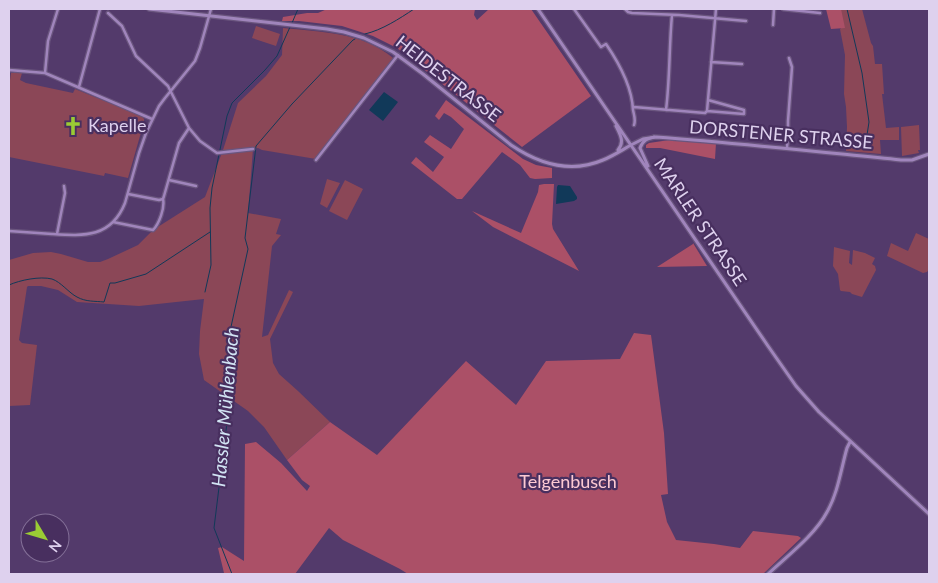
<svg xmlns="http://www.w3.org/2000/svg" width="938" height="583" font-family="Lato,sans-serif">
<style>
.green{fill:#8b4757}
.forest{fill:#ab5067}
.water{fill:#113959}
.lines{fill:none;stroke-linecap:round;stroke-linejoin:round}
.stream{stroke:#113959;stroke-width:1}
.minor-casing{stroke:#6a557e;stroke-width:5}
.tertiary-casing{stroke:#6a557e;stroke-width:5.5}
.secondary-casing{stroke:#6a557e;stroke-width:5.5}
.minor{stroke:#a085bc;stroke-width:2.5}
.tertiary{stroke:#a085bc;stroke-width:3}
.secondary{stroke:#a085bc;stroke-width:3}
.labels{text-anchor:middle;stroke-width:4.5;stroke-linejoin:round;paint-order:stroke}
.street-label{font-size:18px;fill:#ded1ee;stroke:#482f5f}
.poi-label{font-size:18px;fill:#ded1ee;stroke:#482f5f;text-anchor:start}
.park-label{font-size:18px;fill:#fdc9d2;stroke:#482f5f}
.water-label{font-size:19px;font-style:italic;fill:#d2e4f4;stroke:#482f5f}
</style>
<rect width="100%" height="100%" fill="#533a6b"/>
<path class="green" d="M827,9H862L871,43L873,46L875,64H882L884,94H882L886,128L899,127V140H880L881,154L846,151L847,127L846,107L844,94L845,55L840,29H841Z
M256,26L280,34L276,46L252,38Z
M283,28C320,32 363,32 393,58V61L316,159L262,150L258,148L253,149L248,213L281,219L276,234L281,235L272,246L262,337L268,335L289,290L293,292L270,339L273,363L279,374L298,391L330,422L287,460L264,427L248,411L204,380L199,354L200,331L204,299L139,306L77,302L58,290L41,286H28L27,287L19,340L22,343L37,345L30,405L9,406V260L33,253L51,252L61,254L88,262H100L108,259L138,245L153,230L205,197L223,150L238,103L266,76L282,55Z
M11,73H22L20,80L26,83L73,93L75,89L142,116L144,119V122L128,178L105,173L104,176L9,157V87Z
M919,125L920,150H918L919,153L902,156L901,127Z
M327,179L340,183L327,208L320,204Z
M345,180L363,189L347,220L329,211Z
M916,233L929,239V269L927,272L923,273L887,256L891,243L908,251Z
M834,247L850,251L849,263L852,265L853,250L865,253L875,258L872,264L875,266L876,270L862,297L852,294L850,292L841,291L840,290L838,274L833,266Z"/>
<path class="forest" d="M327,9H475L474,15L477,20L489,9H531L591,96L522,147L397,48L373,36L342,26L299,21H282L283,17L307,13H318Z
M826,9H841L845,28L831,29Z
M446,100L523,159L536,165L552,168V178L535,179L530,178L520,165L502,152L462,199H457L411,163L416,157L433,172L444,157L424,142L430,135L451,149L464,129L451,117L444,113L439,120L435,116Z
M676,139L716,143L715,159L660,148H646V145L649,143Z
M544,184H554L552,224L553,229L579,271L493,227L472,211L521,233L538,192L539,185Z
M693,243L707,266L657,267L693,244Z
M634,333L651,335L664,433L668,494L661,495L667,522L676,540L714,544L740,548L753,531L798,536L801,538L763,574H408L400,569L343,540L329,528L295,574H223L224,573L218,548L222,547L244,561L245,444L256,442L281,463L307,491L310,486L302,480L287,460L330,422L377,455L466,361L516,405L546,361L620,359Z"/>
<path class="water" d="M384,92L398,102L383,121L369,110Z
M558,185L570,186L577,197V199L574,201L556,204L557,187Z"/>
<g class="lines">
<path class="stream" d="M847,9L862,73L869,122L865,148
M292,23L298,9
M365,34C382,30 399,19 414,9
M9,285C20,280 40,276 52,279C61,282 69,293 77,297C86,302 95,301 104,302L110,283H115L146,274L210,232
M205,292L211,265L210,208L212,188L227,116L232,103L265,70L277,56L290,27
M232,574L214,528L230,398L229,336L248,249L245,238L256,146L292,104L353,40L355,39"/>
<g class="minor-casing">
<path id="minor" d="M574,9L601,47L606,44C619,63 632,87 633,110C634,115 636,120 634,125
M625,9L628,12L632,13L679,15L746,21
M783,9L820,13
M108,13L122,26L136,56L168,86L189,128L200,141L217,153L253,149
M773,25L774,9
M711,62L742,64
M9,70L45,73L152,119
M45,73L48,41L58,9
M79,87L100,9
M634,107L705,113L707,111L716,9
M666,110C670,79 669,47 672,15
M707,111L744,114V110L708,100
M788,132V121L792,67L789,58
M787,148L788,132
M316,160L398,55
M169,180L196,186
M128,194L159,200L163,199
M113,222L153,230C159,224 165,208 163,199L164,196L179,143L189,128
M9,231C23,232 38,233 52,234C84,236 111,238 125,203L139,153L146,133L159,106L165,98L195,61L200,48L211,9
M57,234L65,193L64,186"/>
</g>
<g class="tertiary-casing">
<path id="tertiary" d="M631,145L643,139L656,137C738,143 820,152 901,160H912L929,154
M768,574C787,556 815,535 827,512C838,493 841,469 847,448L850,442"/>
</g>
<g class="secondary-casing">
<path id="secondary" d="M149,9L327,29L344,32L364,38L393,52L423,74L511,145C539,164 570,174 603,160C613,156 622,150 631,145
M538,9L768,346L796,386L819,412L929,514
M616,126C620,134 625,142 618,150
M648,166L640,148C643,140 647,139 654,137"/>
</g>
<use href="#minor" class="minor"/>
<use href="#tertiary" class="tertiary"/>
<use href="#secondary" class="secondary"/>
</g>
<defs>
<g id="church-bare" transform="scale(1.5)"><path d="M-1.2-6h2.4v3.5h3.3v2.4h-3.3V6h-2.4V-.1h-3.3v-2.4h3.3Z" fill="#9acb34" stroke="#482f5f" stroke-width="2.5" paint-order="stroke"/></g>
</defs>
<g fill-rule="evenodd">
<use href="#church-bare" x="73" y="126"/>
</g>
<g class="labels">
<g class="street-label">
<text transform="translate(448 79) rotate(38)" y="6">HEIDESTRASSE</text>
<text transform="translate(781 135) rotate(5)" y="6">DORSTENER STRASSE</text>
<text transform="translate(700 222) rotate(56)" y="6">MARLER STRASSE</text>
</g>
<g class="poi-label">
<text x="88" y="132">Kapelle</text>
</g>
<g class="park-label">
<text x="568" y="488">Telgenbusch</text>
</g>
<g class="water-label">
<text transform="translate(225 407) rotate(-85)" y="7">Hassler Mühlenbach</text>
</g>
</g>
<rect width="938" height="583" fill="none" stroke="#ded1ee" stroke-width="20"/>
<g transform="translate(45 538) rotate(128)"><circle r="24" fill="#482f5f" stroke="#847098"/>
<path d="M0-4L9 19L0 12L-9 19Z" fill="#9acb34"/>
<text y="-8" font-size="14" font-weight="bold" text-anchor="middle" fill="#ded1ee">N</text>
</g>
</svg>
